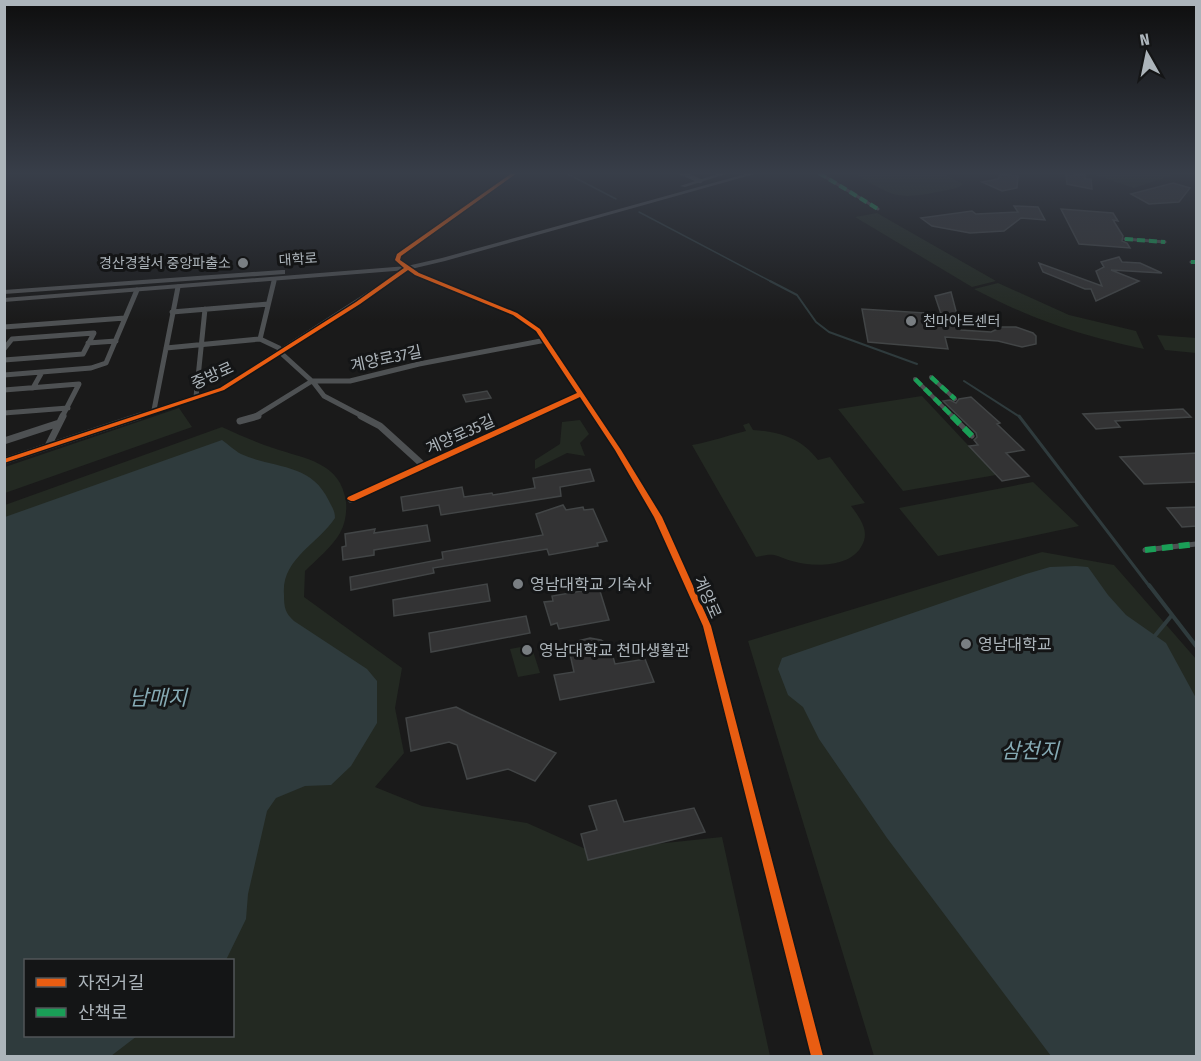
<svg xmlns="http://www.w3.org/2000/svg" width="1201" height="1061" font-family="'Fira Sans Condensed','Noto Sans KR',sans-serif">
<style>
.green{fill:#232922;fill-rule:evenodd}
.water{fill:#2f3b3d}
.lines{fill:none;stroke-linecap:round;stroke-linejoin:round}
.stream-far3{stroke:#2f3b3d;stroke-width:1.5}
.stream-far2{stroke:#2f3b3d;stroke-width:2}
.stream-far1{stroke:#2f3b3d;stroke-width:3}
.stream{stroke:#2f3b3d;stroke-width:4}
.building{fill:#333334;stroke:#424546;stroke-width:1.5}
.pedestrian-far2{stroke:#4e5153;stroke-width:3}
.pedestrian-far1{stroke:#4e5153;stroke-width:4}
.pedestrian{stroke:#4e5153;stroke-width:5}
.minor-far2{stroke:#4e5153;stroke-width:4.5}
.minor-far1{stroke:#4e5153;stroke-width:5}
.minor{stroke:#4e5153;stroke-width:7}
.tertiary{fill:#4e5153;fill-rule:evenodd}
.secondary{fill:#4d4f51;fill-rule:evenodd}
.quiet-far2{stroke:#1a9f57;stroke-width:4;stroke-dasharray:8 4;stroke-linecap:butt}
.quiet-far1{stroke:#1a9f57;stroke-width:4.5;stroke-dasharray:9 4.5;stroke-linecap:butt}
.quiet{stroke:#1a9f57;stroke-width:6;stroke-dasharray:11 6;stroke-linecap:butt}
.cycleway-casing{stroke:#141516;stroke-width:3}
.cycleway{fill:#e95d12;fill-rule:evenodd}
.poi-dot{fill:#797e82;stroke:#141516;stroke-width:2}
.labels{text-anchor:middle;stroke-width:6;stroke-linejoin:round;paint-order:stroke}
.far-street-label{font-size:14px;fill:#acb4ba;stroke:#141516}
.far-poi-label{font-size:14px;fill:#acb4ba;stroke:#141516;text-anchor:end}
.street-label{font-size:16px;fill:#acb4ba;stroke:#141516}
.poi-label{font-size:16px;fill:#acb4ba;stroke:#141516;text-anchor:start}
.near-water-label{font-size:21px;font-style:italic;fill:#85a9b3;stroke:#141516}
</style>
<rect width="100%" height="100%" fill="#1a1a1a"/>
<path class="green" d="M853,173H942L963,184C958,189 949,190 942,191C894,201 894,196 853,173Z
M1089,173H1179L1134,188Z
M877,213L996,281L972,287L855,217Z
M998,283L1069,315L1136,331L1144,349C1079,335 1033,320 974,289Z
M1157,335L1196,338V353L1165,350Z
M922,396L996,475L903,491L838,409Z
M179,408L192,427L5,493V467Z
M580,420L589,434L580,443L585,456L567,453L535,469V460L560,444L562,422Z
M749,423L753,430C780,432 801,438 818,460L830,457L865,503L851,506C860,518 871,532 861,547C849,568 812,567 792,561C786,560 780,556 774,555C769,554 762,556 756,557L692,445C711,442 728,435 746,431L743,425Z
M222,427C239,435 256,442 273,448C305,459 341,462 346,502C347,513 345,524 340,533C332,547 316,560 305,571L304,597L402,668L395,708L404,753L375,787L422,806L527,823L590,851L722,837L770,1056H5V505ZM26,960H232V1036H26Z
M1033,482L1079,526L938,556L899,508Z
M1042,552L1114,565L1196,659V1056H874L748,641Z
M531,645L540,673L518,677L510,649Z"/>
<path class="water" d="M222,440C228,444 235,451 241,454C273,469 311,462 329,501C332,507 335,511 335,518C317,545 281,559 284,595C284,607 285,613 294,621L367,669L377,681V723L351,766L331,785L305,786L276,798L267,811L248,894L246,919L226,960H26V1036H137L111,1056H5V517Z
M1076,566L1088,567L1108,595L1126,615L1166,643L1196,698V1056H1051L887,838L819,739L803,707L788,695L778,669L782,658L1026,574L1050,567Z"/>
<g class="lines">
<path class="stream-far3" d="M566,173L616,199
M639,212L772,282"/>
<path class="stream-far2" d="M770,281L797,295L816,322L829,332L917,364
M964,381L1020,417"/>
<path class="stream-far1" d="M1019,416L1150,587"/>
<path class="stream" d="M1149,585L1196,646
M1154,637L1172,615"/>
</g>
<path class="building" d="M1000,174L1018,176L1017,188L1002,191L982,182L998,179Z
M1075,174L1085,175V179H1091L1092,189L1067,184L1066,175L1075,176Z
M1173,183L1190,188L1179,202L1149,204L1131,194Z
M1014,206L1038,207L1045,220L1021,218L1004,231L970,233L932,226L921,218L972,211L976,214L1018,212Z
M1061,209L1113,213L1118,221L1113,220L1123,236L1122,241L1127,243L1130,248L1079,244Z
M1119,257L1122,262L1140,263L1162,273L1111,270L1139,281L1096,301L1091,289H1085L1043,272L1039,263L1102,286L1096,271L1104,267L1101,262Z
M951,292L961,330L991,332L1002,327H1016L1033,333L1036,336V344L1022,347L998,341L945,337L948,349L868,342L862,309L941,314L935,296Z
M487,391L491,398L466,402L463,395Z
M971,397L1000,423L997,424L1024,450L1006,453L1029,476L1002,481L969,446L978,445L974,440L977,437L976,433L943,401L950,400L956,403L959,399Z
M1183,409L1191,417L1115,421L1120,427L1096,429L1083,414Z
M1197,453V482L1144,484L1120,457Z
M590,469L594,481L560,487L561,496L441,515L439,505L403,511L401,497L462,487L464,497L492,493L493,495L535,488L533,478Z
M563,505L566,510L583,507L584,510L593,509L607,541L597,543L598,546L549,555L547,549L433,568L434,573L351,590L350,577L443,559L442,552L543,535L536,514Z
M1197,507V526L1182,527L1167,508Z
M427,525L430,541L374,550V555L343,560L342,547L346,546L345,534L375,529L374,533Z
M487,584L490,601L394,616L393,600Z
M599,588L609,620L559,629L557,623L551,625L544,602L553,601L552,596Z
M526,616L530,633L431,652L429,633Z
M590,638L601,640L610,646L615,664L645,659L654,682L560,700L554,675L574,672L570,654L572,648L578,641Z
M456,707L470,714L556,753L535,781L508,769L467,779L457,745L449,742L411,751L406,718Z
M616,800L624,822L694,808L705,832L588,860L581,834L597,830L589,806Z"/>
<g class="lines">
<path class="pedestrian-far2" d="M819,173L878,209
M1125,239L1165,242
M1191,262H1196"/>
<path class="pedestrian-far1" d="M931,377L955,399
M915,379L953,417"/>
<path class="pedestrian" d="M952,416L972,436
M1145,550L1196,544"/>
<path class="minor-far2" d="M682,173L700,181
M400,261L397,257L399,255L515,173
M387,282L407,268"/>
<path class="minor-far1" d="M274,281L260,339L279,348L281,353L314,383L324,396L364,417
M172,312L268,304
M4,327L125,318
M88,343L116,341
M166,348L260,339
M4,349L12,339L94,333L83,354L4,360
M4,375L91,368L106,363L137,290
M33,388L42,372
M4,390L79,384L62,417
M196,397L205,309
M154,410L178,287
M4,413L68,408
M136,417L222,389L389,281
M254,417L312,381H350L419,364L546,340
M530,417L581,394"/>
<path class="minor" d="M361,416L380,426L423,465
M240,421L258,416
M4,441L59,423
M48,446L63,416
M4,461L140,416
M351,499L533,416"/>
<path class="tertiary" d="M398,260H402L419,273L517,313L540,329L622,450L662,517L712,626L824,1056H810L702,626L654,517L614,450L536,331L513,315L415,275L398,262Z"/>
<path class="secondary" d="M720,173H729L685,187L680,186Z
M749,173H758L445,261L407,270L4,302V298L407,266L442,258Z
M282,270H285V274L4,294V290Z"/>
<path class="quiet-far2" d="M819,173L878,209
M1125,239L1165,242
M1191,262H1196"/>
<path class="quiet-far1" d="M931,377L955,399
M915,379L953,417"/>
<path class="quiet" d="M952,416L972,436
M1145,550L1196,544"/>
<g class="cycleway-casing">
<path id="cycleway" d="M512,173H517L401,256L400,260L419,273L517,313L540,329L621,450L662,517L711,626L823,1056H811L703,626L654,517L615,450L580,397L354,501H351L347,499L348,497L577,393L536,331L513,315L415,275L408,270L360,304L224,390L4,463V459L220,388L356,302L404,268L395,260L397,254Z"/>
</g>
<use href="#cycleway" class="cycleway"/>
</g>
<linearGradient id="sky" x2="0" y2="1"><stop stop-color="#0e0e0e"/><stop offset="0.54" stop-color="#383e49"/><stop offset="1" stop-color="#383e49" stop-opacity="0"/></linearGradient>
<rect width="1201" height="321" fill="url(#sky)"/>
<g class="poi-dot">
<circle cx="243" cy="263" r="6"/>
<circle cx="911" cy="321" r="6"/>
<circle cx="518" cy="584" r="6"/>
<circle cx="966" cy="644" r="6"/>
<circle cx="527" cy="650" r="6"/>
</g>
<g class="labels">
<g class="far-street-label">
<text transform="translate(298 259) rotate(-4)" y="5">대학로</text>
</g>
<g class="far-poi-label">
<text x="231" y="268">경산경찰서 중앙파출소</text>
<text x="923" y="326" text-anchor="start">천마아트센터</text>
</g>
<g class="street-label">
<text transform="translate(386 358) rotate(-12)" y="6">계양로37길</text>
<text transform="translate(212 375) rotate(-24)" y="6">중방로</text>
<text transform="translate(460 434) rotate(-24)" y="6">계양로35길</text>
<text transform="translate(708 597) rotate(66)" y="6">계양로</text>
</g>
<g class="poi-label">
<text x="530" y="590">영남대학교 기숙사</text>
<text x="978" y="650">영남대학교</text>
<text x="539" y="656">영남대학교 천마생활관</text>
</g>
<g class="near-water-label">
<text x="158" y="705">남매지</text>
<text x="1030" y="758">삼천지</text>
</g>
</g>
<rect width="1201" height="1061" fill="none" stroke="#acb4ba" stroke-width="12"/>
<rect x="24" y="959" width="210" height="78" fill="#141516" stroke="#515558" stroke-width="1.5"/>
<rect x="36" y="978" width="30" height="9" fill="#e95d12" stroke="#515558" stroke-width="1.5"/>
<text x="78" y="989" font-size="18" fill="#acb4ba">자전거길</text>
<rect x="36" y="1008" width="30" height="9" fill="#1a9f57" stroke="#515558" stroke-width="1.5"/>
<text x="78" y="1019" font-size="18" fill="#acb4ba">산책로</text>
<g transform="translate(1147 54) rotate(351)" stroke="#141516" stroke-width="4.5" paint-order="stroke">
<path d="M0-4.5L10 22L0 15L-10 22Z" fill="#acb4ba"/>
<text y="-9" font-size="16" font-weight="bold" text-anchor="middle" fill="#acb4ba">N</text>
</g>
</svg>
